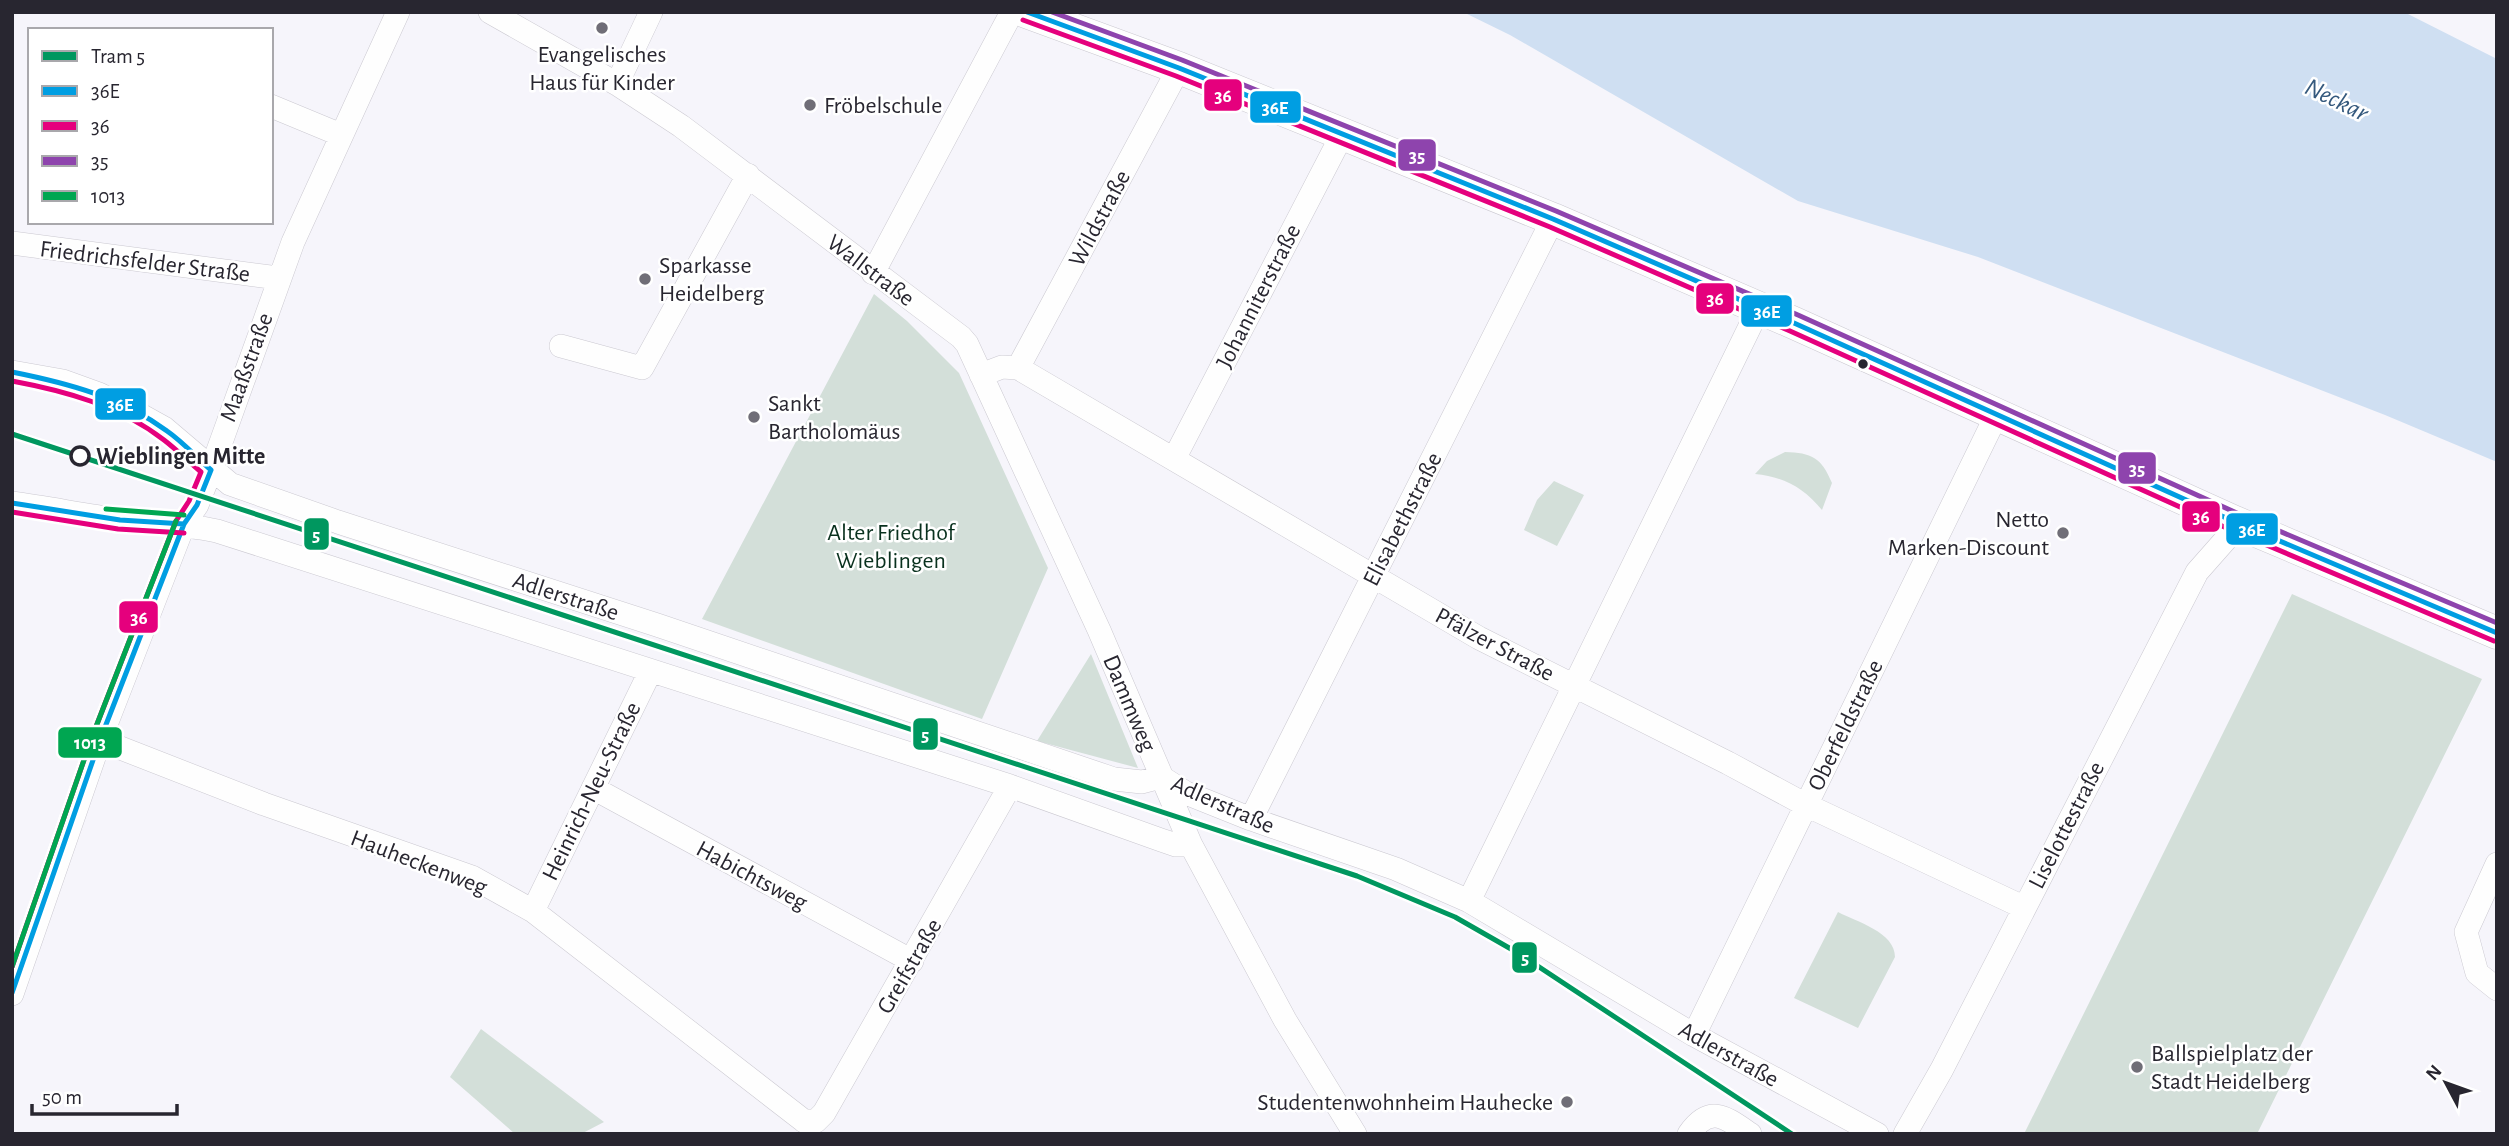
<svg xmlns="http://www.w3.org/2000/svg" width="2509" height="1146" font-family="'Alegreya Sans',sans-serif">
<style>
.green{fill:#d3dfd9}
.water{fill:#cfdff2}
.lines{fill:none;stroke-linecap:round;stroke-linejoin:round}
.street-casing{stroke:#cbc9d1;stroke-width:24}
.secondary-casing{stroke:#cbc9d1;stroke-width:33}
.street{stroke:#fefefe;stroke-width:23}
.secondary{stroke:#fefefe;stroke-width:32}
.bus-1-casing{stroke:#fff;stroke-width:10}
.bus-2-casing{stroke:#fff;stroke-width:10}
.bus-3-casing{stroke:#fff;stroke-width:10}
.bus-4-casing{stroke:#fff;stroke-width:10}
.bus-1{stroke:#009ee2;stroke-width:5}
.bus-2{stroke:#e5007d;stroke-width:5}
.bus-3{stroke:#8e44ad;stroke-width:5}
.bus-4{stroke:#00a651;stroke-width:5}
.tram-1-casing{stroke:#fff;stroke-width:10}
.tram-1{stroke:#00975f;stroke-width:5}
.poi-dot{fill:#706e77;stroke:#fff;stroke-width:2.5}
.bus-dot{fill:#282630;stroke:#fff;stroke-width:2.5}
.stop-dot{fill:#fff;stroke:#282630;stroke-width:3.5}
.labels{text-anchor:middle;stroke-width:5;stroke-linejoin:round;paint-order:stroke}
.poi-label{font-size:24px;fill:#282630;stroke:#fff;text-anchor:start}
.street-label{font-size:24px;fill:#282630;stroke:#fff}
.stop-label{font-size:24px;font-weight:bold;fill:#282630;stroke:#fff;text-anchor:start}
.park-label{font-size:24px;fill:#09311e;stroke:#fff}
.water-label{font-size:26px;font-style:italic;fill:#35597d;stroke:#fff}
.line-badge{stroke:#fff;stroke-width:2.5}
.badge-label{font-size:19px;text-anchor:middle;font-weight:bold;fill:#fff}
</style>
<rect width="100%" height="100%" fill="#f6f5fb"/>
<path class="green" d="M874,294L907,321L959,373L1048,568L982,719L702,619Z
M1785,452C1812,453 1821,457 1832,483L1822,510C1803,487 1784,477 1755,474L1767,461Z
M1554,481L1584,495L1557,546L1524,530L1537,500Z
M2292,594L2482,679L2257,1134H2024Z
M1091,654L1138,768L1037,741Z
M1838,912C1857,922 1895,932 1895,957L1858,1028L1794,998Z
M481,1029L604,1122L581,1134H515L450,1077Z"/>
<path class="water" d="M1463,12H2404L2497,59V462L2385,415L1978,257L1798,201L1510,35Z"/>
<g class="lines">
<g class="street-casing">
<path id="street" d="M490,12L617,84L681,126L961,337L967,344L1099,630L1191,845L1285,1020L1355,1134
M617,84L651,12
M271,106L341,135
M12,243L278,278
M873,273L1012,12
M561,346L642,368L748,175
M1018,368L1179,68
M12,372L63,381L99,394L137,413L164,428L230,484L338,522L657,625L1114,779L1142,782L1161,777L1186,793L1251,819L1396,869L1469,901L1694,1035L1877,1134
M981,375L1002,367L1018,368L1479,638L1728,763L1806,805L2023,907
M1174,459L1343,133
M12,503C48,508 84,515 120,520C152,523 185,524 217,531L1010,786L1161,840L1176,845H1191
M100,740L264,804L472,877L533,911L804,1121
M593,788L912,961
M1251,819L1553,219
M2497,864L2466,932L2477,973L2497,989
M1469,901L1759,308
M533,911L650,672
M12,994L100,740L184,524L197,505L211,470L293,242L398,12
M1694,1035L1997,414
M804,1121H816L824,1113L1010,786
M1689,1134C1710,1104 1725,1117 1750,1134
M1905,1134L1942,1069L2197,572L2227,538L2235,522"/>
</g>
<g class="secondary-casing">
<path id="secondary" d="M1026,12L1179,68L1553,219L1794,323L2235,522L2497,633"/>
</g>
<use href="#street" class="street"/>
<use href="#secondary" class="secondary"/>
<g class="bus-1-casing">
<path id="bus-1" d="M1027,12L1179,68L1553,219L1794,323L2235,522L2497,633
M12,372C67,383 121,397 167,431C183,442 196,457 211,470
M12,503L120,520L184,524
M12,993L100,740L184,524L197,505L211,470"/>
</g>
<g class="bus-2-casing">
<path id="bus-2" d="M1023,20L1176,76L1550,227L1790,331L2231,530L2494,641
M12,381C66,391 120,406 164,440C177,450 188,461 201,472L189,501L176,521L92,737L12,967
M12,512L118,529L184,533"/>
</g>
<g class="bus-3-casing">
<path id="bus-3" d="M1052,12L1182,60L1556,211L1798,315L2239,514L2497,623"/>
</g>
<g class="bus-4-casing">
<path id="bus-4" d="M106,509L184,515
M12,967L92,737L176,521"/>
</g>
<use href="#bus-1" class="bus-1"/>
<use href="#bus-2" class="bus-2"/>
<use href="#bus-3" class="bus-3"/>
<use href="#bus-4" class="bus-4"/>
<g class="tram-1-casing">
<path id="tram-1" d="M12,434L1357,876L1455,917L1518,953L1792,1134"/>
</g>
<use href="#tram-1" class="tram-1"/>
</g>
<g class="poi-dot">
<circle cx="602" cy="28" r="7"/>
<circle cx="810" cy="105" r="7"/>
<circle cx="645" cy="279" r="7"/>
<circle cx="754" cy="417" r="7"/>
<circle cx="2063" cy="533" r="7"/>
<circle cx="2137" cy="1067" r="7"/>
<circle cx="1567" cy="1102" r="7"/>
</g>
<circle class="bus-dot" cx="1863" cy="364" r="6"/>
<circle class="stop-dot" cx="80" cy="456" r="9"/>
<g class="labels">
<g class="poi-label">
<text x="602" y="62" text-anchor="middle">Evangelisches<tspan x="602" dy="28">Haus für Kinder</tspan></text>
<text x="824" y="113">Fröbelschule</text>
<text x="659" y="273">Sparkasse<tspan x="659" dy="28">Heidelberg</tspan></text>
<text x="768" y="411">Sankt<tspan x="768" dy="28">Bartholomäus</tspan></text>
<text x="2049" y="527" text-anchor="end">Netto<tspan x="2049" dy="28">Marken-Discount</tspan></text>
<text x="2151" y="1061">Ballspielplatz der<tspan x="2151" dy="28">Stadt Heidelberg</tspan></text>
<text x="1553" y="1110" text-anchor="end">Studentenwohnheim Hauhecke</text>
</g>
<g class="street-label">
<text transform="translate(1099 218) rotate(-62)" y="8">Wildstraße</text>
<text transform="translate(145 261) rotate(7)" y="8">Friedrichsfelder Straße</text>
<text transform="translate(871 270) rotate(37)" y="8">Wallstraße</text>
<text transform="translate(1258 296) rotate(-63)" y="8">Johanniterstraße</text>
<text transform="translate(246 367) rotate(-70)" y="8">Maaßstraße</text>
<text transform="translate(1402 519) rotate(-63)" y="8">Elisabethstraße</text>
<text transform="translate(566 596) rotate(18)" y="8">Adlerstraße</text>
<text transform="translate(1495 644) rotate(28)" y="8">Pfälzer Straße</text>
<text transform="translate(1130 703) rotate(67)" y="8">Dammweg</text>
<text transform="translate(1845 725) rotate(-64)" y="8">Oberfeldstraße</text>
<text transform="translate(591 791) rotate(-64)" y="8">Heinrich-Neu-Straße</text>
<text transform="translate(1223 804) rotate(24)" y="8">Adlerstraße</text>
<text transform="translate(2066 825) rotate(-63)" y="8">Liselottestraße</text>
<text transform="translate(419 862) rotate(21)" y="8">Hauheckenweg</text>
<text transform="translate(752 875) rotate(28)" y="8">Habichtsweg</text>
<text transform="translate(909 966) rotate(-60)" y="8">Greifstraße</text>
<text transform="translate(1729 1054) rotate(29)" y="8">Adlerstraße</text>
</g>
<g class="stop-label">
<text x="96" y="464">Wieblingen Mitte</text>
</g>
<g class="park-label">
<text x="891" y="540">Alter Friedhof<tspan x="891" dy="28">Wieblingen</tspan></text>
</g>
<g class="water-label">
<text transform="translate(2337 99) rotate(26)" y="9">Neckar</text>
</g>
</g>
<g class="line-badge">
<rect x="1203" y="78" width="40" height="34" rx="7" fill="#e5007d"/>
<rect x="1249" y="90" width="53" height="34" rx="7" fill="#009ee2"/>
<rect x="1397" y="138" width="40" height="34" rx="7" fill="#8e44ad"/>
<rect x="1695" y="282" width="40" height="33" rx="7" fill="#e5007d"/>
<rect x="1740" y="294" width="53" height="34" rx="7" fill="#009ee2"/>
<rect x="94" y="387" width="53" height="34" rx="7" fill="#009ee2"/>
<rect x="2117" y="451" width="40" height="34" rx="7" fill="#8e44ad"/>
<rect x="2181" y="500" width="40" height="33" rx="7" fill="#e5007d"/>
<rect x="2225" y="512" width="54" height="34" rx="7" fill="#009ee2"/>
<rect x="303" y="517" width="27" height="34" rx="7" fill="#00975f"/>
<rect x="118" y="600" width="41" height="34" rx="7" fill="#e5007d"/>
<rect x="912" y="717" width="27" height="34" rx="7" fill="#00975f"/>
<rect x="57" y="726" width="66" height="33" rx="7" fill="#00a651"/>
<rect x="1511" y="941" width="27" height="33" rx="7" fill="#00975f"/>
</g>
<g class="badge-label">
<text x="1223" y="102">36</text>
<text x="1275" y="114">36E</text>
<text x="1417" y="162">35</text>
<text x="1715" y="305">36</text>
<text x="1767" y="318">36E</text>
<text x="120" y="411">36E</text>
<text x="2137" y="475">35</text>
<text x="2201" y="523">36</text>
<text x="2252" y="536">36E</text>
<text x="316" y="541">5</text>
<text x="139" y="624">36</text>
<text x="925" y="741">5</text>
<text x="90" y="749">1013</text>
<text x="1525" y="964">5</text>
</g>
<rect width="2509" height="1146" fill="none" stroke="#282630" stroke-width="28"/>
<rect x="28" y="28" width="245" height="196" fill="#ffffff" stroke="#a9a8ac" stroke-width="2"/>
<rect x="42" y="51" width="35" height="10" fill="#00975f" stroke="#a9a8ac" stroke-width="2"/>
<text x="91" y="63" font-size="21" fill="#282630">Tram 5</text>
<rect x="42" y="86" width="35" height="10" fill="#009ee2" stroke="#a9a8ac" stroke-width="2"/>
<text x="91" y="98" font-size="21" fill="#282630">36E</text>
<rect x="42" y="121" width="35" height="10" fill="#e5007d" stroke="#a9a8ac" stroke-width="2"/>
<text x="91" y="133" font-size="21" fill="#282630">36</text>
<rect x="42" y="156" width="35" height="10" fill="#8e44ad" stroke="#a9a8ac" stroke-width="2"/>
<text x="91" y="168" font-size="21" fill="#282630">35</text>
<rect x="42" y="191" width="35" height="10" fill="#00a651" stroke="#a9a8ac" stroke-width="2"/>
<text x="91" y="203" font-size="21" fill="#282630">1013</text>
<g transform="translate(2446 1083) rotate(311)" stroke="#ffffff" stroke-width="5" paint-order="stroke">
<path d="M0-5L12 26L0 18L-12 26Z" fill="#282630"/>
<text y="-10" font-size="19" font-weight="bold" text-anchor="middle" fill="#282630">N</text>
</g>
<path d="M32 1104v10h145v-10" fill="none" stroke="#282630" stroke-width="3.5"/>
<text x="42" y="1104" font-size="21" fill="#282630" stroke="#ffffff" stroke-width="5" paint-order="stroke">50 m</text>
</svg>
